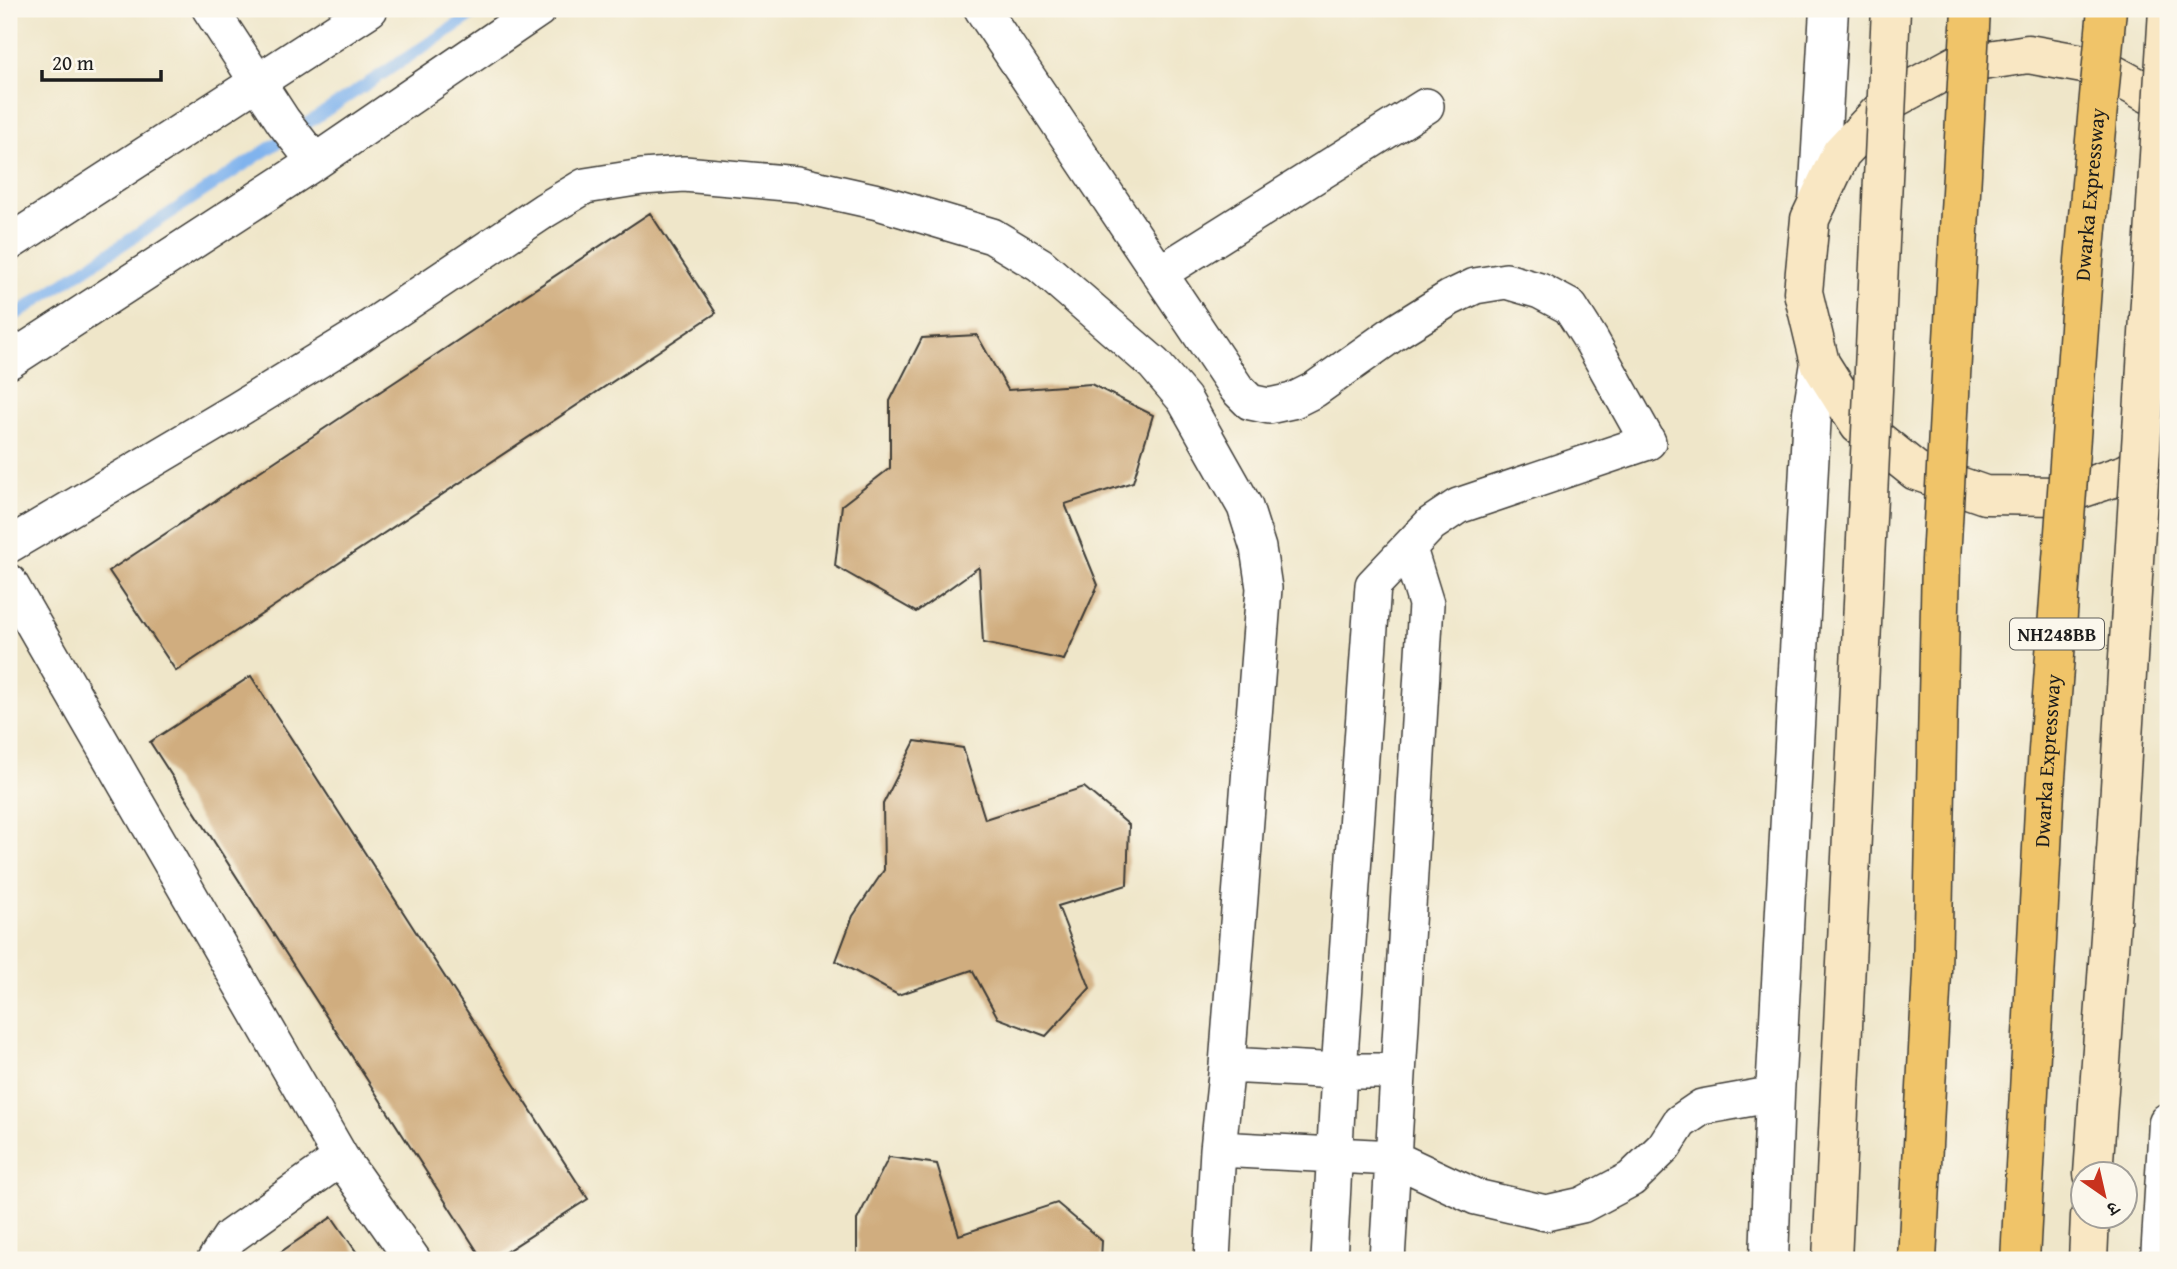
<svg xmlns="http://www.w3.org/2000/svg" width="2177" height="1269" font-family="'Gentium Book Plus','Noto Serif Devanagari',serif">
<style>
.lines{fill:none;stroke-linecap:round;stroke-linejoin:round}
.stream{stroke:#80b3ed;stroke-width:12}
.building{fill:#d0ad7f}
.minor-casing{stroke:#3c3a36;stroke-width:38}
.tertiary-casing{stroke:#3c3a36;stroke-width:41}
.secondary-casing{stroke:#3c3a36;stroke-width:41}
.minor{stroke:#fff;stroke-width:35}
.tertiary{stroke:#fff;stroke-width:38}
.secondary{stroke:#f9e7c3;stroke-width:38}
.secondary-bridge-casing{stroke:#3c3a36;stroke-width:41;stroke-linecap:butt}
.trunk-bridge-casing{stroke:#3c3a36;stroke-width:41;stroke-linecap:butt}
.secondary-bridge{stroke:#f9e7c3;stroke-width:38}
.trunk-bridge{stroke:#f0c469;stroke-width:38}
.labels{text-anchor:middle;stroke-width:6;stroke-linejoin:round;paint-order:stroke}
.shield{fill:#fbf7ec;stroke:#5f5e5a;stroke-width:2}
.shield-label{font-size:19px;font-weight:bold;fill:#1c1c1c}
.street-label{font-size:21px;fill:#1c1c1c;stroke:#fbf7ec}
</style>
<rect width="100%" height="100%" fill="#fbf7ec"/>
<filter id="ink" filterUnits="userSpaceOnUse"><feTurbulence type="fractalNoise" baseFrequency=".0143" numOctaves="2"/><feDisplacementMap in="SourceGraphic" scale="14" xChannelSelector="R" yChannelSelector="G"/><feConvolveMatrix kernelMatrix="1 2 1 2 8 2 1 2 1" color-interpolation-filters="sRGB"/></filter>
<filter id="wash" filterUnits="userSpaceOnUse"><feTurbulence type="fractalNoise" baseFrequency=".00686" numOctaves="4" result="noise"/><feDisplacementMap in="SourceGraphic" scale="28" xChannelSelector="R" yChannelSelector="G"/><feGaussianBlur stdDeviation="1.57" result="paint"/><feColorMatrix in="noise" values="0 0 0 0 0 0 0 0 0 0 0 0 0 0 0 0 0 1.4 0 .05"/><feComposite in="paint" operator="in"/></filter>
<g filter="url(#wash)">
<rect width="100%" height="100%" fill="#efe6c9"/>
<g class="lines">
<path class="stream" d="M9,319L481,9"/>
</g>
<g id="blocks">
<path class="building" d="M650,213L716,313L176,671L109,571Z
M977,335L1008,390L1091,384L1153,415L1133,482L1065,504L1098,585L1064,660L983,643L979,567L916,612L835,566L842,505L890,468V401L922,338Z
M251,676L588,1199L493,1260H483L150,742Z
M915,741L963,748L985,819L1084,787L1129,825L1127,885L1058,906L1090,988L1046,1036L998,1018L972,970L898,995L836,961L853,916L884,870L883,804Z
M889,1157L937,1164L959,1235L1057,1203L1102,1241L1101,1260H857V1220Z
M332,1217L362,1260H269Z"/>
</g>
</g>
<g filter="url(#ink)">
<use href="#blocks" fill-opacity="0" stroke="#3c3a36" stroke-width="2"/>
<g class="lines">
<g class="minor-casing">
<path id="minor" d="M210,9L283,121L315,162
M982,9L1237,389L1250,402L1269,406L1292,401L1314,390L1397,331L1450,298L1475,286L1506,281L1540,291L1570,307L1591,340L1648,442L1458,506L1431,524L1373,585L1339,1071L1329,1260
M9,243L370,9
M1160,273L1426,106
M9,361L315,162L539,9
M9,545L237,410L353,339L545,210L585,186L642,177L684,174L797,184L878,202L992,236L1040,265L1154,364L1184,399L1245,507L1258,548L1264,588L1227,1065L1218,1149L1212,1260
M9,582L341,1158L413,1260
M1227,1065L1339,1071H1398
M1218,1149L1393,1158L1476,1197L1546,1213L1582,1205L1631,1179L1664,1147L1680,1122L1702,1107L1775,1094
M215,1260L230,1237L341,1158
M1387,1260L1426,604L1409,549"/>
</g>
<g class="tertiary-casing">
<path id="tertiary" d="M1818,202L1829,9
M1769,1260L1775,1094L1812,412L1820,363
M2160,1260L2168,1122"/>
</g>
<g class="secondary-casing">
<path id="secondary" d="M2168,106L2164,102L2100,67L2028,54L1956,65L1891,100L1841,153L1810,219L1803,292L1820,363L1859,425L1916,471L1985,495L2059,496L2128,473L2168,443
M2093,1174L2116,852
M2088,1260L2090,1216"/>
</g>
<use href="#minor" class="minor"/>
<use href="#tertiary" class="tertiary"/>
<use href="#secondary" class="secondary"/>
<g class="secondary-bridge-casing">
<path id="secondary-bridge" d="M2116,852L2168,10
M1832,1260L1891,9"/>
</g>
<g class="trunk-bridge-casing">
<g id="trunk-bridge">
<path d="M1917,1260L1932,973L1941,560L1971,9"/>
<path id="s1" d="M2020,1260L2045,791L2084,260L2107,9"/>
</g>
</g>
<use href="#secondary-bridge" class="secondary-bridge"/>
<use href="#trunk-bridge" class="trunk-bridge"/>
</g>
</g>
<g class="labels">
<rect class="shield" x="2010" y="618.5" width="94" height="31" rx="5"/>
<g class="shield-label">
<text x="2057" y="641">NH248BB</text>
</g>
<g class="street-label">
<text dy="7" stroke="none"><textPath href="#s1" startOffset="1068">Dwarka Expressway</textPath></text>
<text dy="7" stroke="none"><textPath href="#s1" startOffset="500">Dwarka Expressway</textPath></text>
</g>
</g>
<rect width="2177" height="1269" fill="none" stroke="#fbf7ec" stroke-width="35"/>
<g transform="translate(2104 1195) rotate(146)"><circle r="33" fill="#fbf7ec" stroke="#a29f99" stroke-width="2"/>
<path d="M0-5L12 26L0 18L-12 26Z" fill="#c8321e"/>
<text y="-10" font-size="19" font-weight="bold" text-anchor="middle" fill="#1c1c1c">उ</text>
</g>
<path d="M42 70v10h119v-10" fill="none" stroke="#1c1c1c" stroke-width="3.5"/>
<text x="52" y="70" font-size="21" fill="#1c1c1c" stroke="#fbf7ec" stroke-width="5" paint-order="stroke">20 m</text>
</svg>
